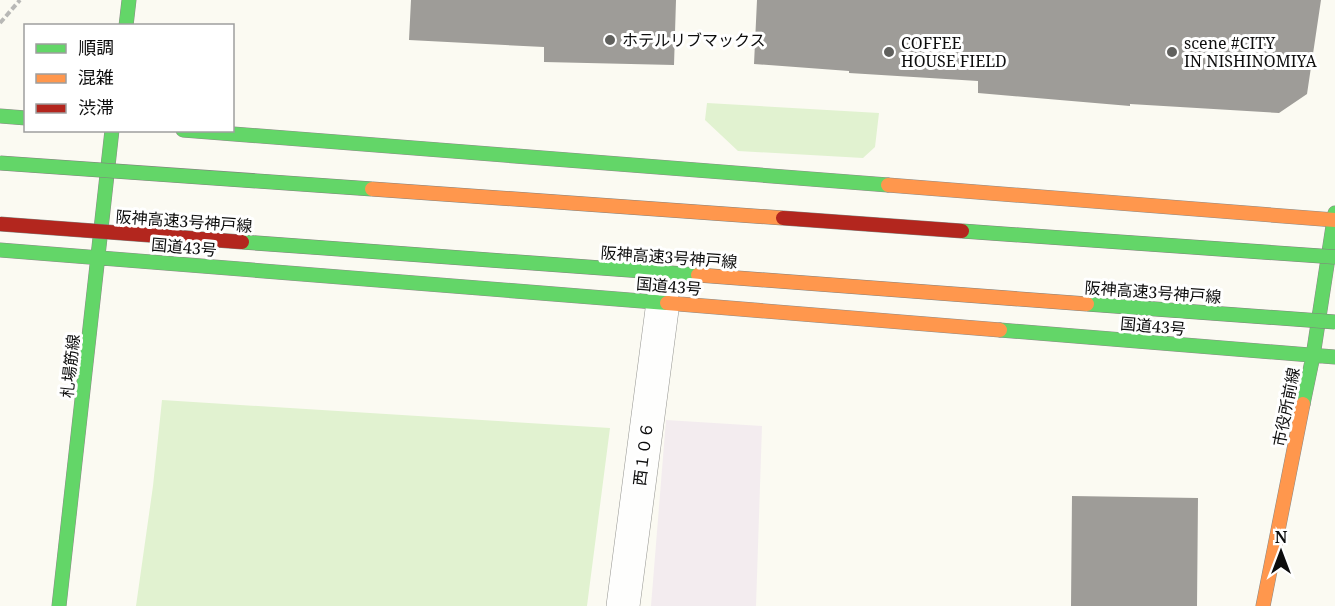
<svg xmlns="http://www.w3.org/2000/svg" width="1335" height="606" font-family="'Noto Serif','Noto Sans JP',serif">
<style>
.industrial{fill:#f3ecef}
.green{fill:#e1f2d0}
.building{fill:#9e9c98}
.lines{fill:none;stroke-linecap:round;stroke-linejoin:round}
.street-casing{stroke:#949490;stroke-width:34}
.fast-casing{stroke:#8b8a87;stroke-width:15}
.slow-casing{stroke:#8b8a87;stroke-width:15}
.path{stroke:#b8b8b6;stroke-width:4;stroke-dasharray:6 3;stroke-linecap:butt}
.street{stroke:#fefefd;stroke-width:33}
.fast{stroke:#63d668;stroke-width:14}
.slow{stroke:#ff974d;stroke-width:14}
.fast-bridge-casing{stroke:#81817d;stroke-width:15;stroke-linecap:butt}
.slow-bridge-casing{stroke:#81817d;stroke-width:15;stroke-linecap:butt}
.jam-bridge-casing{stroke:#81817d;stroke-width:15;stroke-linecap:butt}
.fast-bridge{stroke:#63d668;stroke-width:14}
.slow-bridge{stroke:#ff974d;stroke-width:14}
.jam-bridge{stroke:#b3261e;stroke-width:14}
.poi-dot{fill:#60605d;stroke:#fff;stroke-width:2}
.labels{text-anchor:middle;stroke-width:6;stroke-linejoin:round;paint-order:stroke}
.poi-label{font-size:16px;fill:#0d0d0d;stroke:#fff;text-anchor:start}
.street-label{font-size:16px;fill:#0d0d0d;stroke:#fff}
</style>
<rect width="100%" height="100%" fill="#fbfaf2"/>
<path class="industrial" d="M666,420L762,426L756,606H651Z"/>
<path class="green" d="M707,103L879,113L875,147L863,158L738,151L705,120Z
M162,400L610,428L587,606H136L153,486Z"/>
<path class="building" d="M411,0H676L674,65L544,62V47L409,40Z
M757,0H1321L1307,94L1279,113L1130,104V106L978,93V81L849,73V71L754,64Z
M1072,496L1198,498L1197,606H1071Z"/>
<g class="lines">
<g class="street-casing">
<path id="street" d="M623,606L663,302"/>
</g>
<g class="fast-casing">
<path id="fast" d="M126,26L129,0
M0,116L26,118
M183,130L888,185
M0,250L667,303
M1000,330L1335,357
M1303,404L1313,356L1335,213
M59,606L112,130"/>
</g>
<g class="slow-casing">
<path id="slow" d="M888,185L1335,220
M667,303L1000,330
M1263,606L1303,404"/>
</g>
<path class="path" d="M0,23L20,0"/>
<use href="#street" class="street"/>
<use href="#fast" class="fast"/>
<use href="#slow" class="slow"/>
<g class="fast-bridge-casing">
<path id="fast-bridge" d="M0,163L372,189
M962,231L1335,257
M242,242L698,275
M1087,304L1335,322"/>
</g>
<g class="slow-bridge-casing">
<path id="slow-bridge" d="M372,189L783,218
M698,275L1087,304"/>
</g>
<g class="jam-bridge-casing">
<path id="jam-bridge" d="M783,218L962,231
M0,224L242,242"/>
</g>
<use href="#fast-bridge" class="fast-bridge"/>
<use href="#slow-bridge" class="slow-bridge"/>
<use href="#jam-bridge" class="jam-bridge"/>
</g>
<g class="poi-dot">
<circle cx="610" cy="40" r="6"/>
<circle cx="889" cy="52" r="6"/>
<circle cx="1172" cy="52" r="6"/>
</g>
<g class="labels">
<g class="poi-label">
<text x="622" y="46">ホテルリブマックス</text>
<text x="901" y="49">COFFEE<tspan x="901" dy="18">HOUSE FIELD</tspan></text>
<text x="1184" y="49">scene #CITY<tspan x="1184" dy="18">IN NISHINOMIYA</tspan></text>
</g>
<g class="street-label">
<text transform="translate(184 221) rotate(4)" y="6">阪神高速3号神戸線</text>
<text transform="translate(184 247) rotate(5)" y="6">国道43号</text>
<text transform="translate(669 257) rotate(4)" y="6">阪神高速3号神戸線</text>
<text transform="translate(669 286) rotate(5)" y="6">国道43号</text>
<text transform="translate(1153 292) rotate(4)" y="6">阪神高速3号神戸線</text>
<text transform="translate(1153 326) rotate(5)" y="6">国道43号</text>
<text transform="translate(70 366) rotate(-84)" y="6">札場筋線</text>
<text transform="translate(1286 407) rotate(-79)" y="6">市役所前線</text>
<text transform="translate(643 454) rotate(-83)" y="6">西１０６</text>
</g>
</g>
<rect x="24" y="24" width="210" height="108" fill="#ffffff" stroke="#9e9e9e" stroke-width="1.5"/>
<rect x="36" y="44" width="30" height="9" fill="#63d668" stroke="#9e9e9e" stroke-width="1.5"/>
<text x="78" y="54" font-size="18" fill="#0d0d0d">順調</text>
<rect x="36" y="74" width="30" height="9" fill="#ff974d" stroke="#9e9e9e" stroke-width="1.5"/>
<text x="78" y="84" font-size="18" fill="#0d0d0d">混雑</text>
<rect x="36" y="104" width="30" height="9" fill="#b3261e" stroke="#9e9e9e" stroke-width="1.5"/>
<text x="78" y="114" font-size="18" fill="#0d0d0d">渋滞</text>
<g transform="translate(1281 552)" stroke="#ffffff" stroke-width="4.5" paint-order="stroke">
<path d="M0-4.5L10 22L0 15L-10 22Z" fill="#0d0d0d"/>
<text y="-9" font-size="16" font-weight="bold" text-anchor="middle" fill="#0d0d0d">N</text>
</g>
</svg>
